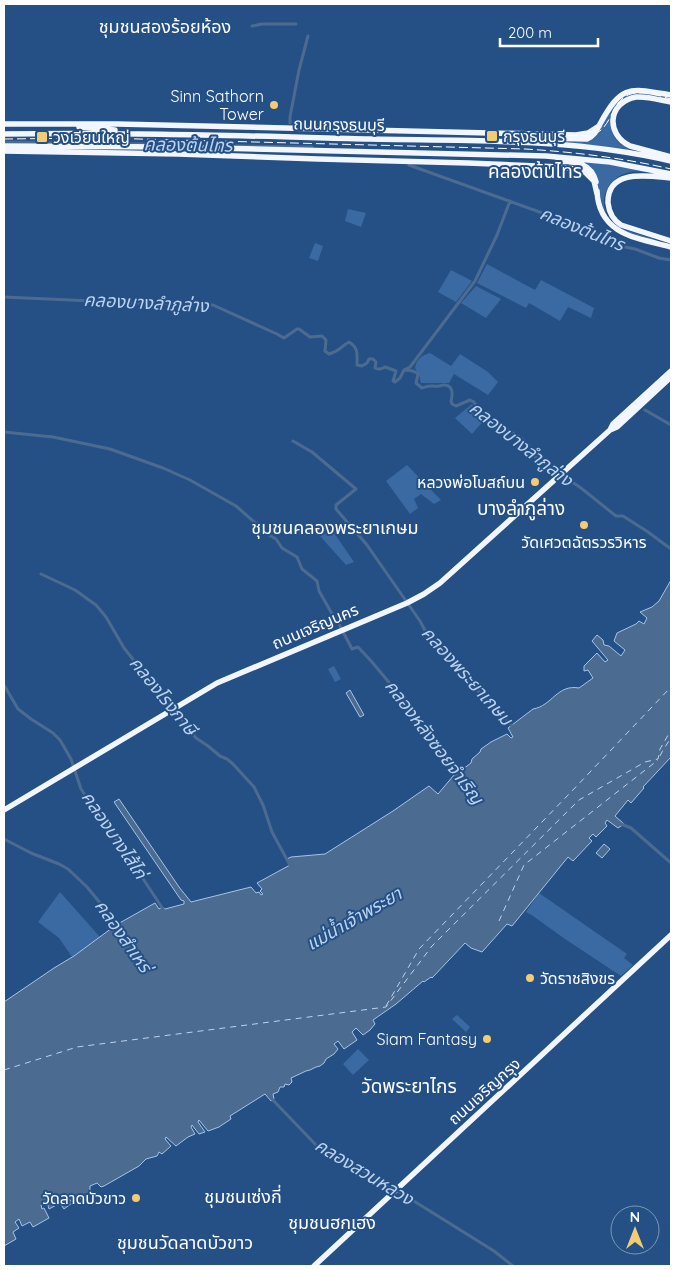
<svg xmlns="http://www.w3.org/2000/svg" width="675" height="1270" font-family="Quicksand,'Noto Sans Thai',sans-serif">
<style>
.green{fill:#3a6aa1}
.water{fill:#4c6b90;stroke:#a4c4e9}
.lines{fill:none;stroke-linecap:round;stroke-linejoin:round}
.canal{stroke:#4c6b90;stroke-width:3}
.ferry{stroke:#bbd3ef;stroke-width:1;stroke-dasharray:6 5;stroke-linecap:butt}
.major{stroke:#f2f6fe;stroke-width:5.5}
.rail{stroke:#fff;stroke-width:1;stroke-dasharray:9 4;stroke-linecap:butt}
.poi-dot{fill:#f1cc74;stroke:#255085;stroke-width:2}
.labels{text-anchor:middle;stroke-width:4;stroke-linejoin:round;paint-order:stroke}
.poi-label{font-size:16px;fill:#fff;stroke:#255085;text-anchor:end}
.street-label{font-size:16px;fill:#fff;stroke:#255085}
.neighbourhood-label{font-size:18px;fill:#fff;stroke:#255085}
.water-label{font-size:18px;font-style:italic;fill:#bbd3ef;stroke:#255085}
.quarter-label{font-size:19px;fill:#fff;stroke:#255085}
</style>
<rect width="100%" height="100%" fill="#255085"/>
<path class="green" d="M639,91L656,95V96L624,101L611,125C612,137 618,144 629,149V150L558,141L592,139L595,137L616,101L627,94Z
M583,161L645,170V172C641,172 635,171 630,172C606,177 594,206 614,224C623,231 643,235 654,239V240L620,230L613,226L604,211L596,179L582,164Z
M348,209L366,213L361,227L345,221Z
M315,243L323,246L318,261L309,258Z
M487,264L535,290L541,280L594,308L591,318L568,307L560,321L529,303L526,308L477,283Z
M451,270L472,281L456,302L438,292Z
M476,286L501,299L486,318L461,303Z
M430,353L451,366L460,354L488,372L498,382L488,395L454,374L449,383H421L419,375L415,368C416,360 422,355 430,353Z
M472,404L476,411L486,418L472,434L455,418Z
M407,465L441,500L434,504L421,494L414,499L418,508L410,514L386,481Z
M332,530L354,562L346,565L320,536Z
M334,666L341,679L335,682L328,669Z
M60,892L100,937L72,957L59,938L38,922Z
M539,893L627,954L624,958L633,965L621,976L565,939L533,916L526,912Z
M457,1015L470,1027L466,1032L452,1019Z
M358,1049L369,1060L353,1075L343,1064Z"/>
<path class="water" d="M671,580V757L643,787L644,788L631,803L628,800L615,816L624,824L618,828L607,820L605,823L607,826L596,837L593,834L589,838L592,841L573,861L568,857L512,926L507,924L482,952L471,948L465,943L432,978L431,977L424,982L423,981L396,1004L373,1020L375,1024L370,1030L363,1035L356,1028L352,1032L357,1040L344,1049L338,1041L334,1044L338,1049L334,1054L326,1059L324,1063L320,1066L316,1067L310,1070L306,1071L291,1078L292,1082L289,1085L285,1084L284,1087H280L278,1092L273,1094L274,1099L271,1101L265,1094L230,1116L231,1119L219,1127L208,1131L199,1120L198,1122L205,1132L199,1134L192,1125L191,1127L195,1134L188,1137L176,1146L166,1137L165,1139L171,1146L162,1154L159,1152L157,1156L146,1159L139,1166L104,1186L101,1187L97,1183L90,1186V1193L75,1202L71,1196L69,1198L72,1203L64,1209L60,1203L49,1209L47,1202L41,1205L42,1209L44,1208L49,1218L33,1227L30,1222L22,1226L19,1219L15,1222L19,1228L13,1232L16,1239L4,1246V1002L54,968L74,956L116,925L155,903L159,909L162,907L165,909L184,904V901L181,900L114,802L119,799L179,887L191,902L251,887L256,893L259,892L261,895L263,894L260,891L262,889L257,883L290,865L287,859L291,857L325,854L393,811L429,786L438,794L454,775L467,766L471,763L472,759L480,752L481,749L491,742L507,734L511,738L513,737L508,728L533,709C552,706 557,684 579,688L593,678L588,670L584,671V666L597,653L605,662L608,660L592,641L597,635L603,640L604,645L609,646L621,656L625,650L614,641L617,633L636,624L639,621L644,624L647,618L640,612L652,607L659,601Z
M350,690L364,715L360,717L346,693Z
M604,844L610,849L602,858L596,853Z"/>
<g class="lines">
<path class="canal" d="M252,26L262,24H296
M290,123V117L299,70L308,36
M4,142L151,144
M235,146L312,147
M409,165L592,231L620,246L635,249L659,258L671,260
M4,297L158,304L179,302L190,304L213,305L277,334L284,338L297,329H299L310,337L322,336L326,340L325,351L329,354C339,352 340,347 349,342C359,348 357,355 357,365L362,366L367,363L369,359H373L376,362L375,368C379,370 381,369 385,367L396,371L393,381L395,382L400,378L404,370C408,370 415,371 418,374L416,383L422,388C431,384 432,387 439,386C441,386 442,385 443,385C453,384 453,394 451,401L452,404L456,406L470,400L474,402L477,408L484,415L518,436L529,445L528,452L581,488L616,516H623L648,532L671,549
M404,370L410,367L475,281L497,235L510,201
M645,410L671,425
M4,432L53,437L110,449L163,468L190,480L236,506L269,535L276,539L282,548L297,557L302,569L317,581L319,591L331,612L339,624L352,649L358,647L372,662L397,692L407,700L409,704L411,713L416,724L434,744L457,775
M293,441L312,452L356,489L336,505V509L367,545L420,621L429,638L470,684L484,696L513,727
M41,574L75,590L96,605L106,617L124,648L143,672L146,680L160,694L165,697L196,738L208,746L220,756L227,759L233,764L254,787L263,805L272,832L291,867
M4,685L18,709L31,719L53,733L60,740L71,759L81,789L92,806L128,856L163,909
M621,824L631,828L671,863
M4,839L31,853L59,864L68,869L87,887L120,927
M270,1097L316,1145L342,1162L362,1170L401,1193L494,1251L513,1266"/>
<path class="ferry" d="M660,756L663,750L671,738
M499,921L524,865L658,760
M386,1006L419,949L571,792L671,687
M4,1070L77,1047L386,1007L432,946L579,800L645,762L658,759L660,749L671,730"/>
<path class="major" d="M671,102C660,100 647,96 636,97C608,102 605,134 630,146L671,157
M4,124H117L576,135L588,133L599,126
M79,127L115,130
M4,134C126,132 248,136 370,139C471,141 573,138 671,161
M527,139L546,138L587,139C594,136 596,131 600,124C622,84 629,88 671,95
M4,146L174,147L546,156L610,162L671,174
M4,151L178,154L318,159L468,163L560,167L575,169L585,172L594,181L597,194
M558,161C575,162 591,162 596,182
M671,178C649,176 607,168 608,203C609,212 613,220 621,225L671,241
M597,191C599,235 637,238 671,247
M610,430L617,427L671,377
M4,810L217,683L407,603L424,594L440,583L610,430L613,424L671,371
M314,1266L671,935"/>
<path class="rail" d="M503,133L519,135L590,136C595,134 600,132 603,128C615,115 614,95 637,93C648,92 660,96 671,99
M4,139L100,138L525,149C575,152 623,158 671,169"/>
</g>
<g class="poi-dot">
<circle cx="274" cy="105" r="5"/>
<rect x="486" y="130" width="12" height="12" rx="2.5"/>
<rect x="36" y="131" width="12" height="12" rx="2.5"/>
<circle cx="535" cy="482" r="5"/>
<circle cx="584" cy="525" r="5"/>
<circle cx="530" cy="978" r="5"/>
<circle cx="487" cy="1039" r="5"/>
<circle cx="136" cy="1198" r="5"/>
</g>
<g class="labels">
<g class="poi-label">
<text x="264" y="102">Sinn Sathorn<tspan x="264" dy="18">Tower</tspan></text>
<text x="503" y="142" text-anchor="start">กรุงธนบุรี</text>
<text x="53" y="143" text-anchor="start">วงเวียนใหญ่</text>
<text x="525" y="488">หลวงพ่อโบสถ์บน</text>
<text x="584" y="548" text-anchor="middle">วัดเศวตฉัตรวรวิหาร</text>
<text x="540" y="984" text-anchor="start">วัดราชสิงขร</text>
<text x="477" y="1045">Siam Fantasy</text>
<text x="126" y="1204">วัดลาดบัวขาว</text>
</g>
<g class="street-label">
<text transform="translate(339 124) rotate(1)" y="6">ถนนกรุงธนบุรี</text>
<text transform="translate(315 626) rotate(-23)" y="6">ถนนเจริญนคร</text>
<text transform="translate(484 1091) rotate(-42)" y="6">ถนนเจริญกรุง</text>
</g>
<g class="neighbourhood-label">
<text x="165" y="33">ชุมชนสองร้อยห้อง</text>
<text x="335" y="534">ชุมชนคลองพระยาเกษม</text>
<text x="243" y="1203">ชุมชนเซ่งกี่</text>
<text x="332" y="1229">ชุมชนฮกเฮง</text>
<text x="185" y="1249">ชุมชนวัดลาดบัวขาว</text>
</g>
<g class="water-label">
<text transform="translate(188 145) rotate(1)" y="6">คลองต้นไทร</text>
<text transform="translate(582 229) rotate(22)" y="6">คลองต้นไทร</text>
<text transform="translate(146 303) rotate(3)" y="6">คลองบางลำภูล่าง</text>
<text transform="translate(521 444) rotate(38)" y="6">คลองบางลำภูล่าง</text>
<text transform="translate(467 676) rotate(48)" y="6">คลองพระยาเกษม</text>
<text transform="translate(163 696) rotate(51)" y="6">คลองโรงภาษี</text>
<text transform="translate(434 742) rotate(53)" y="6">คลองหลังซอยจำเริญ</text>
<text transform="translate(114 835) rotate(56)" y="6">คลองบางไส้ไก่</text>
<text transform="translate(354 919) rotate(-30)" y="6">แม่น้ำเจ้าพระยา</text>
<text transform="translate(123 936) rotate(55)" y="6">คลองสำเหร่</text>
<text transform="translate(364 1172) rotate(31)" y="6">คลองสวนหลวง</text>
</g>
<g class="quarter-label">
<text x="535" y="178">คลองต้นไทร</text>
<text x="521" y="515">บางลำภูล่าง</text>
<text x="409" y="1093">วัดพระยาไกร</text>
</g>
</g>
<rect width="675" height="1270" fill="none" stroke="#ffffff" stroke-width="10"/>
<g transform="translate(635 1230)"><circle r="24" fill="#255085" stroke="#7c96b6"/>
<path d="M0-4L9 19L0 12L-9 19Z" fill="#f1cc74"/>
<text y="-8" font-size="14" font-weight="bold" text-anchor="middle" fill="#ffffff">N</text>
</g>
<path d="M500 38v8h98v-8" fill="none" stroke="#ffffff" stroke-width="2.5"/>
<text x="508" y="38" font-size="15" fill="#ffffff" stroke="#255085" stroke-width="4" paint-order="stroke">200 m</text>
</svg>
